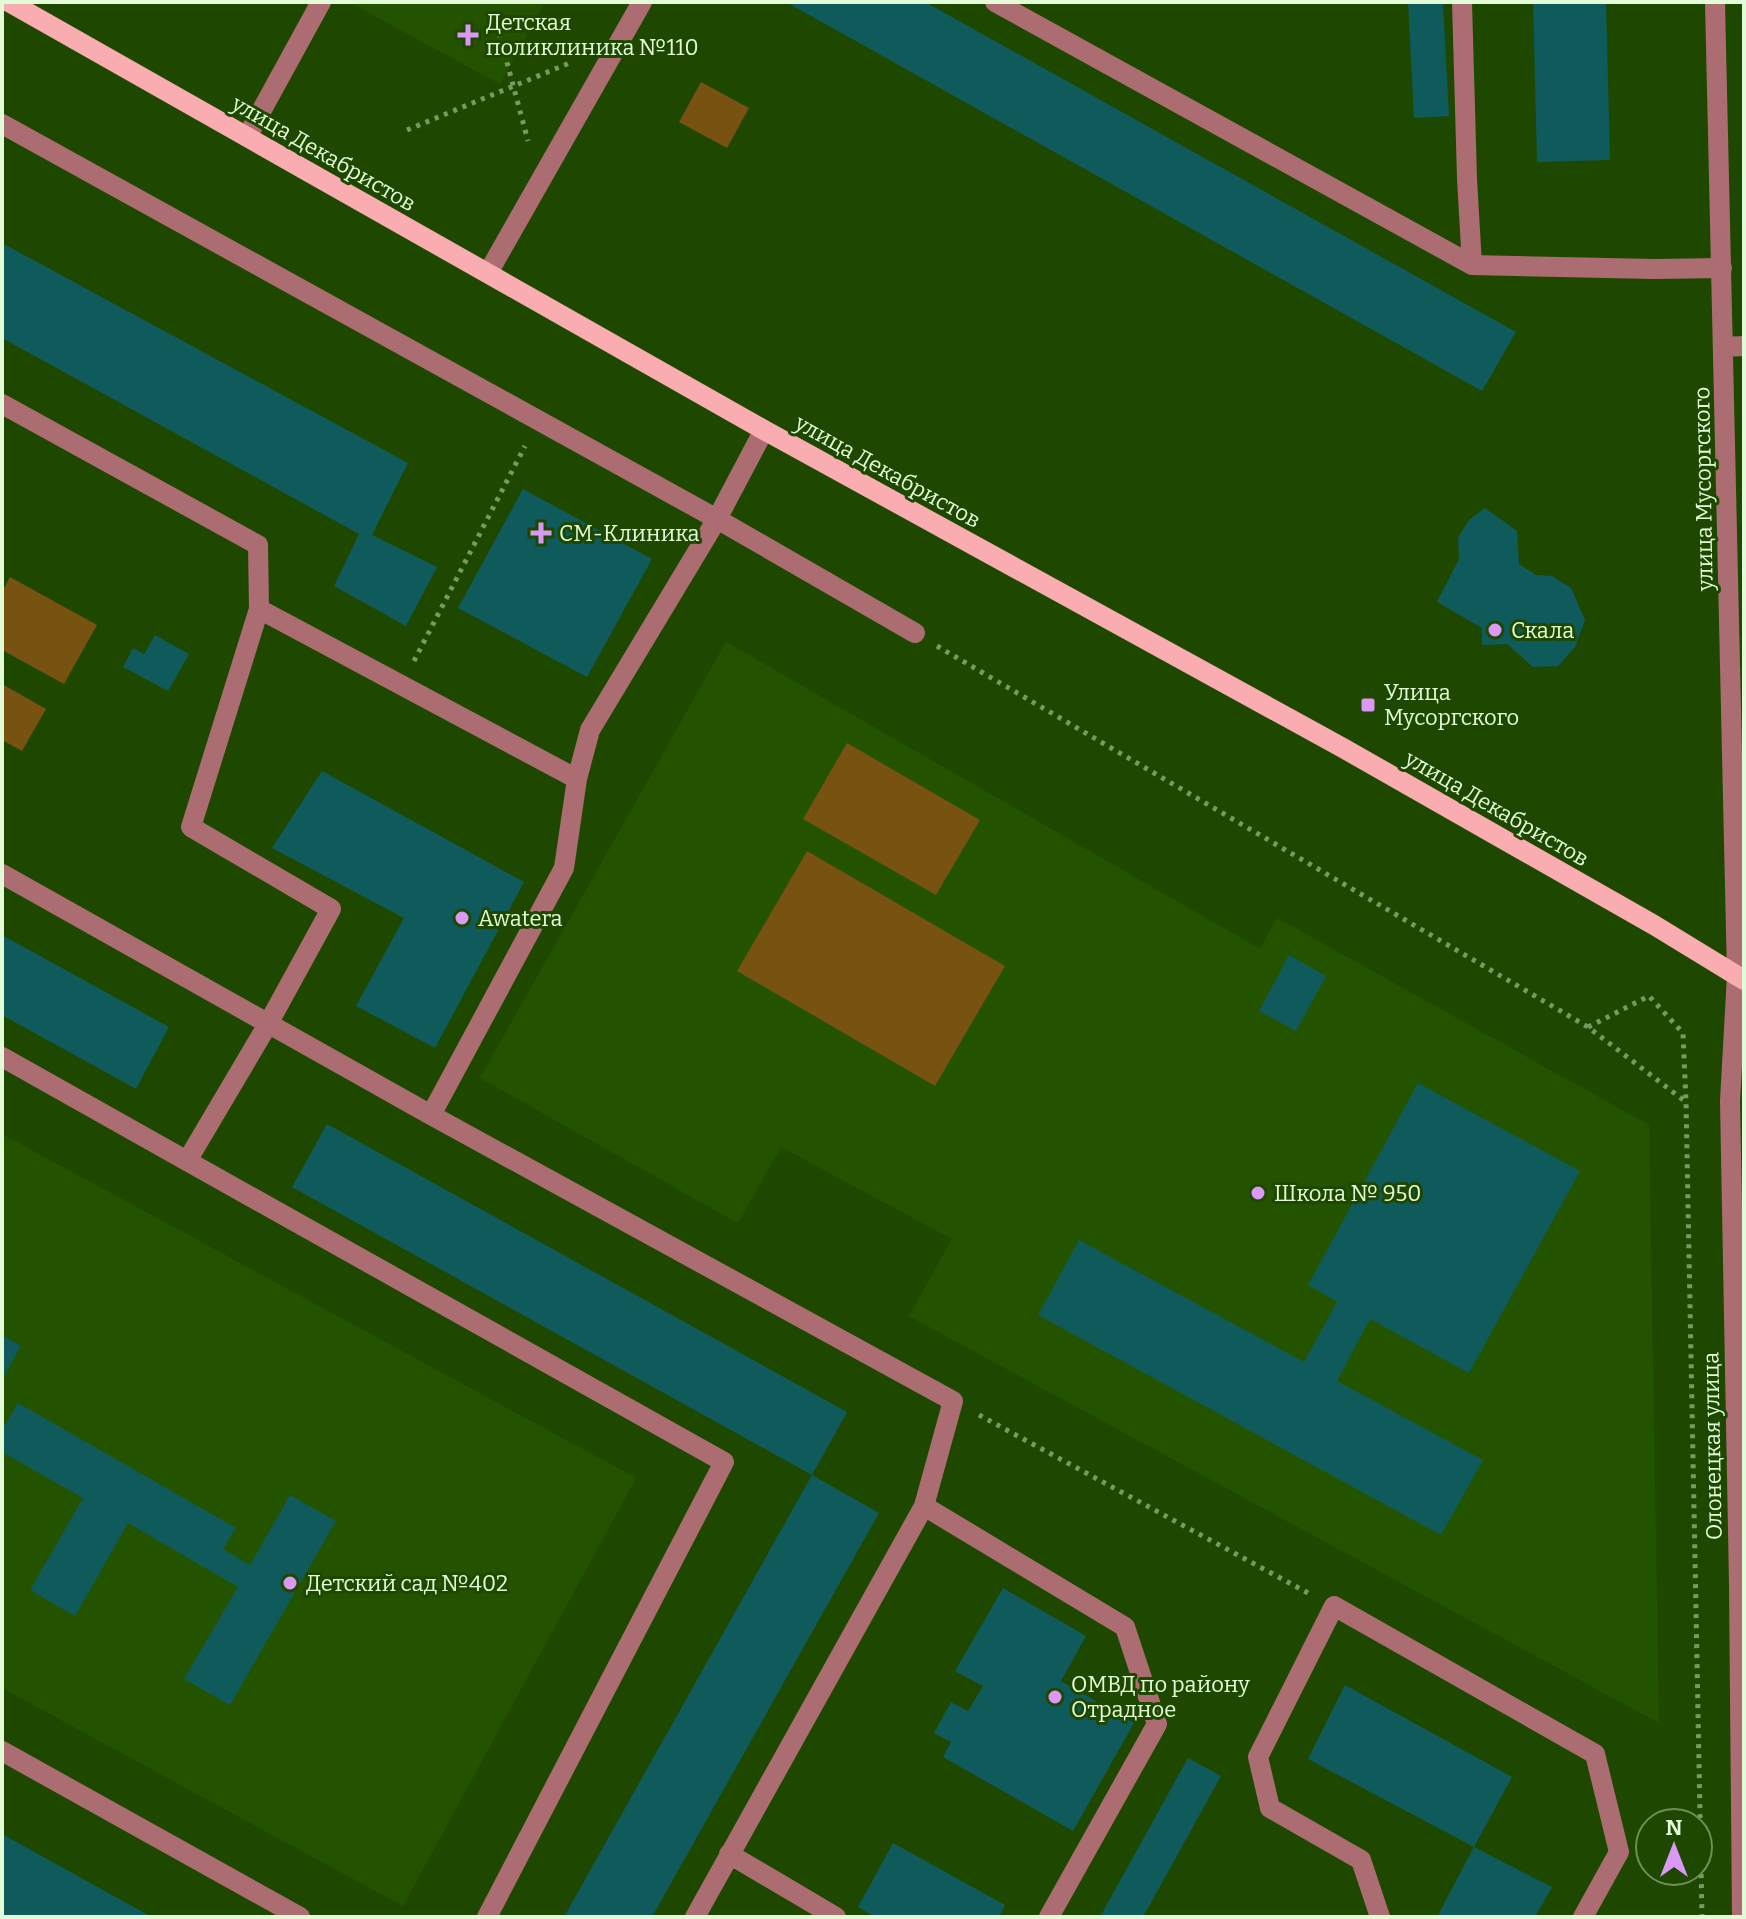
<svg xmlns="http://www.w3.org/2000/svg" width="1746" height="1919" font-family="Bitter,serif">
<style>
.built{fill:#245300}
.green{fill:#775210}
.building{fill:#0f5b5c}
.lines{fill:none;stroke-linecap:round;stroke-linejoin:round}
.path{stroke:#789a62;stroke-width:5;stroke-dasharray:4 6;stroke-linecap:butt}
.minor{stroke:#ab6d71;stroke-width:20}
.major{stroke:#f9adb1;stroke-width:20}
.poi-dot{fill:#db99f5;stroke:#1e4800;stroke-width:3}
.labels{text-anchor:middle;stroke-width:6;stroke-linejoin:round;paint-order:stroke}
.poi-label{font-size:22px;fill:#e3fcd8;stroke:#1e4800;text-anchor:start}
.street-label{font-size:22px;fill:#e3fcd8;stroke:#1e4800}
</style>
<rect width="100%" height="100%" fill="#1e4800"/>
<path class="built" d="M349,2H545L500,84Z
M726,642L1260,949L1277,918L1649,1125L1659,1723L909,1316L952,1239L781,1147L738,1223L480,1078Z
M2,1134L636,1478L403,1906L2,1688Z"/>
<path class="green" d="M701,82L749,108L727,148L679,122Z
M10,577L97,625L64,684L2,650V592Z
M2,684L46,709L22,751L2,740Z
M847,743L980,820L936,895L803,819Z
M807,851L1005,966L935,1086L737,971Z"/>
<path class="building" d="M786,2H925L1516,332L1482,391Z
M1408,2H1443L1449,116L1414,118Z
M1533,2H1606L1610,160L1537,162Z
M2,243L408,463L372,535L437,567L406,626L334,586L359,534L2,338Z
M523,489L652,559L587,677L458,608Z
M1485,508L1517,531L1519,564L1536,575L1552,576L1571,588L1585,620L1575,647L1558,666L1533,667L1507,644L1482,645V628L1437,602L1459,559L1458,538L1469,520Z
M155,635L189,654L168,691L123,667L133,648L144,654Z
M322,771L524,882L435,1048L356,1006L404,918L272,848Z
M2,935L169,1027L136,1089L2,1015Z
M1289,955L1326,976L1296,1031L1259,1011Z
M1418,1083L1580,1171L1469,1373L1370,1319L1337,1381L1483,1460L1441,1535L1038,1315L1079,1240L1304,1362L1337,1302L1308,1285Z
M327,1124L847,1412L812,1475L292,1187Z
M2,1335L21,1346L2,1379Z
M18,1403L236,1528L223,1549L250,1565L290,1495L336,1521L230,1705L184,1679L238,1587L128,1523L75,1616L30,1590L83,1498L2,1452V1424L5,1425Z
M812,1475L879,1513L652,1917H564Z
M1003,1588L1086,1636L1061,1681L1134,1723L1073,1831L943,1757L951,1742L934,1733L951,1702L968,1711L983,1686L955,1671Z
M1345,1685L1512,1777L1474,1847L1552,1887L1535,1917H1437L1474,1847L1308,1759Z
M1188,1758L1221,1776L1143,1917H1100Z
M2,1834L103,1890L152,1917H2Z
M893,1843L1005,1905L999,1917H875L858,1907Z"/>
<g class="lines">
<path class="path" d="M494,14L528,141
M407,130L572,62
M937,646L1588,1027L1686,1102
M414,661L525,446
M1588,1027L1649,996L1683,1033L1686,1102L1702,1917
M979,1415L1308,1593"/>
<path class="minor" d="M995,2L1472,265L1654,269L1722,268
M1462,2L1467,179L1472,265
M1715,2L1737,975L1730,1101L1739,1584L1742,1917
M2,124L717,519L915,633
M247,137L321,2
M488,273L642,2
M1723,347L1744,346
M2,404L258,545L259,609L191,827L331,909L268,1024L187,1161L724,1462L487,1917
M259,609L577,779
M2,874L431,1115L564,868L577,779L590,730L717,519L764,430
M2,1057L187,1161
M431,1115L953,1401L924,1506L695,1917
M924,1506L1125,1627L1157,1724L1049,1917
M2,1751L300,1917
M729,1854L836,1917
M1380,1917L1361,1860L1270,1808L1258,1757L1334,1606L1595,1754L1619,1852L1583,1917"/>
<path class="major" d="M9,2L764,430L1343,748L1654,925L1744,980"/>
</g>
<g class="poi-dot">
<path d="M464 23h8v8h8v8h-8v8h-8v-8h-8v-8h8z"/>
<path d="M537 521h8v8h8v8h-8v8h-8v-8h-8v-8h8z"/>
<circle cx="1495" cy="630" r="8"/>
<rect x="1360" y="697" width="16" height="16" rx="4"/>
<circle cx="462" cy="918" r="8"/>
<circle cx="1258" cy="1193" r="8"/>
<circle cx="290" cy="1583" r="8"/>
<circle cx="1055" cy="1697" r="8"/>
</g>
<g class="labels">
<g class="poi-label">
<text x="486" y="30">Детская<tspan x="486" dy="25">поликлиника №110</tspan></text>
<text x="559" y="541">СМ-Клиника</text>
<text x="1511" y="638">Скала</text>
<text x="1384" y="700">Улица<tspan x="1384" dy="25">Мусоргского</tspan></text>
<text x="478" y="926">Awatera</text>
<text x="1274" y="1201">Школа № 950</text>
<text x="306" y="1591">Детский сад №402</text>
<text x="1071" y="1692">ОМВД по району<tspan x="1071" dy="25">Отрадное</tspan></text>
</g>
<g class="street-label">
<text transform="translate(324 153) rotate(30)" y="8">улица Декабристов</text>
<text transform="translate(888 471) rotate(29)" y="8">улица Декабристов</text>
<text transform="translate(1703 489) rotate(-91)" y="8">улица Мусоргского</text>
<text transform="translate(1497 808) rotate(30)" y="8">улица Декабристов</text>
<text transform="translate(1712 1446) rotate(-91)" y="8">Олонецкая улица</text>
</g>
</g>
<rect width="1746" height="1919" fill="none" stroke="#e3fcd8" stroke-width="8"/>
<g transform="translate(1674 1847)"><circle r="38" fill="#1e4800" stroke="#6d9056" stroke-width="2"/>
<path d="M0-6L14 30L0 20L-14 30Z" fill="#db99f5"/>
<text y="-12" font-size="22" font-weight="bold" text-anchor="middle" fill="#e3fcd8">N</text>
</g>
</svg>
